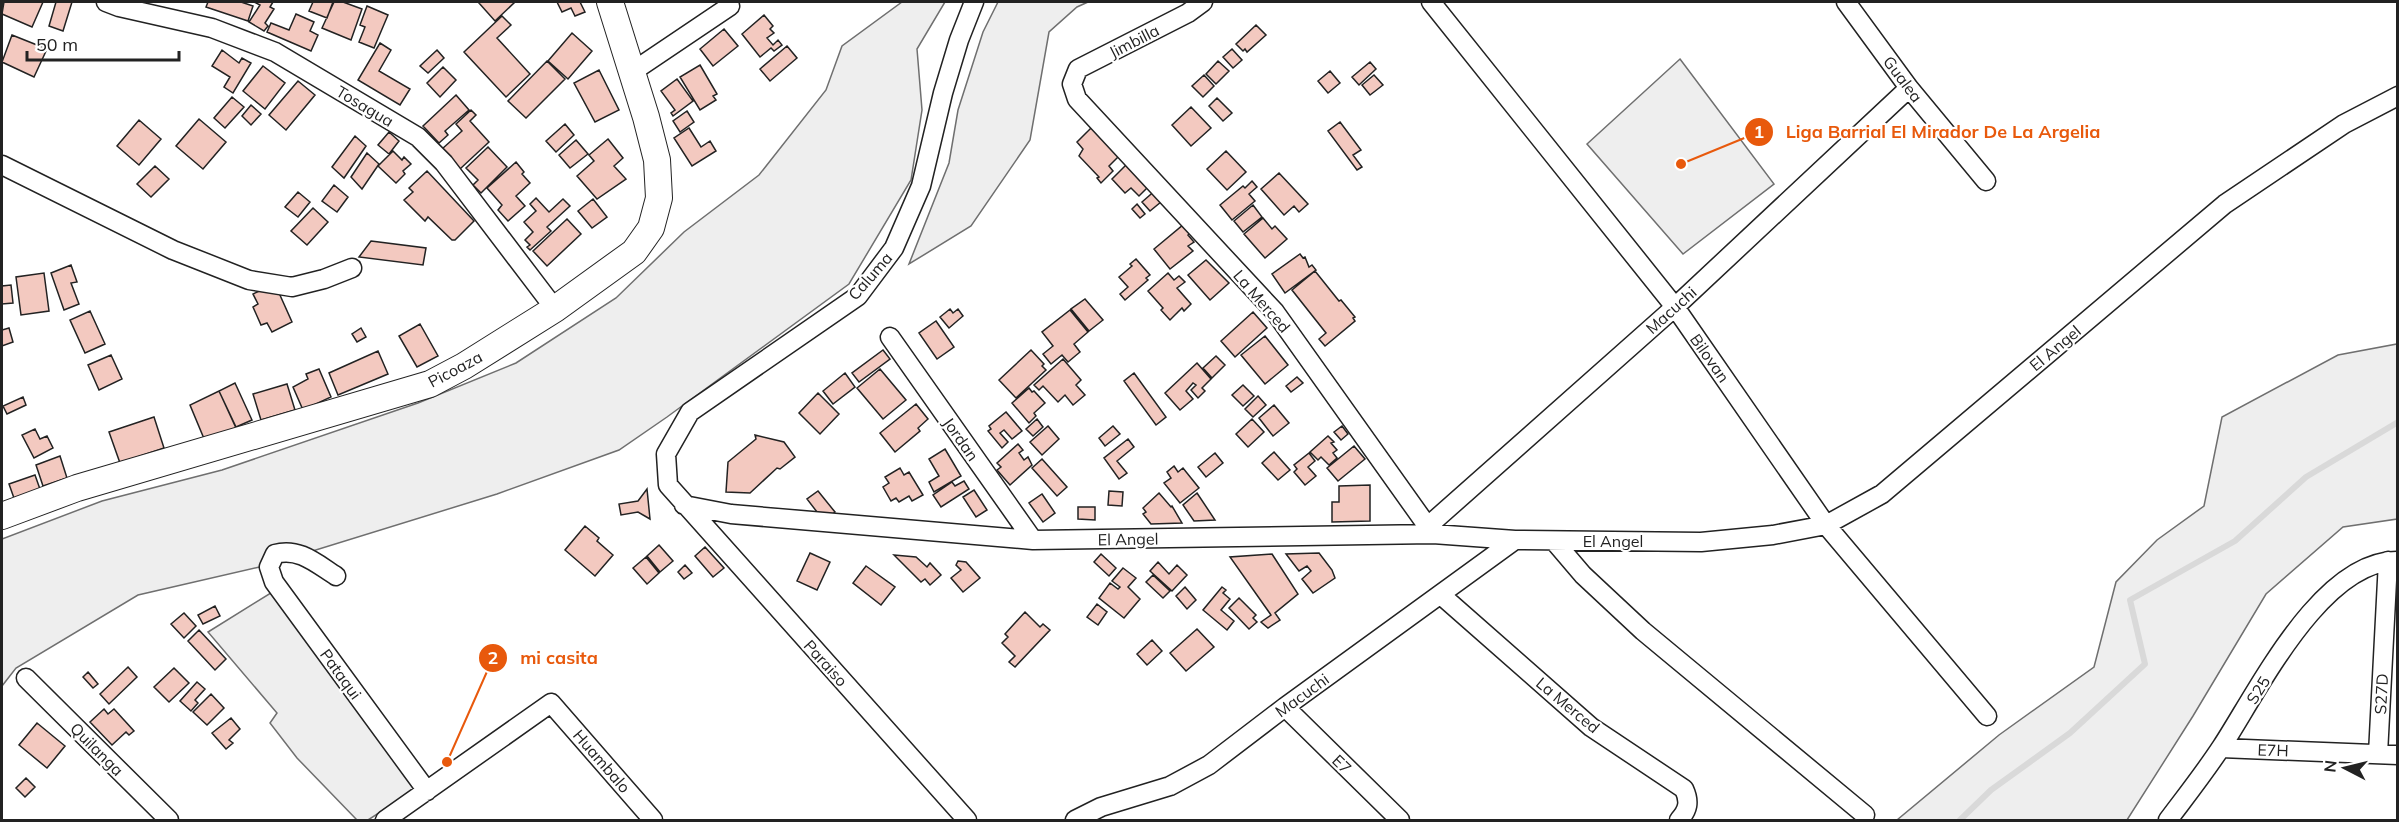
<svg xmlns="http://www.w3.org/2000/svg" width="2399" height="822" font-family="Mulish,sans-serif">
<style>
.green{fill:#eee;stroke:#6f6f6f;stroke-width:1.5}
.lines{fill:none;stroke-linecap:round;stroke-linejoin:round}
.stream{stroke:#d9d9d9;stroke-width:6}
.building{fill:#f3c9c0;stroke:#222;stroke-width:1.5}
.street-casing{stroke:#222;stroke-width:21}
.secondary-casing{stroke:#222;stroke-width:28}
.street{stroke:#fff;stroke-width:18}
.secondary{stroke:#fff;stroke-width:26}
.labels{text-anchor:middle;stroke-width:4.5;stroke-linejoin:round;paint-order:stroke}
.street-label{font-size:16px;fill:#222;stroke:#fff}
.leader{fill:none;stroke:#e8590c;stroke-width:2}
.callout-dot{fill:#e8590c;stroke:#fff;stroke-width:2}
.mark-label{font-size:18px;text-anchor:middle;font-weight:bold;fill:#fff}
.callout-label{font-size:18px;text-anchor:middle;font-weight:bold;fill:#e8590c;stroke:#fff;stroke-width:4.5;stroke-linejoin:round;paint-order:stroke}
</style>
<rect width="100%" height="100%" fill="#fff"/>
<path class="green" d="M902,2H945L917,49L922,110L911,180L849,284L667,417L619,450L497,494L264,566L138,595L16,668L2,686V539L102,501L222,470L418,403L516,363L616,298L684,232L759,175L826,90L842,46Z
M998,2H1088L1077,7L1049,32L1030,140L971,226L909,264L949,163L958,110L983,32Z
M1680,59L1774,184L1683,254L1587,144Z
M2397,344V519L2343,527L2266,594L2193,716L2127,820H1897L1999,735L2094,667L2116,582L2157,540L2204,506L2222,417L2338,355Z
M274,591L418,788L368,820H357L297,758L270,723L277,713L208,632Z"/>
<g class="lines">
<path class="stream" d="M1960,820L1991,790L2070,733L2145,664L2130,600L2235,541L2306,477L2398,422"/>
</g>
<path class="building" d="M4,2H43L32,27L2,14Z
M56,2H72L63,31L49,26Z
M208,2H241L253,6L248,21L206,7Z
M254,2H273L270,7L274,9L265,23L268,26L264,31L249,22L260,5Z
M313,2H333L327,18L309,11Z
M334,2H343L362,9L351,40L322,28Z
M480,2H515L495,21L479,3Z
M557,2H580L585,12L575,16L571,8L562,12Z
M367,6L388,15L374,48L359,42L365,27L360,25Z
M296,14L314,22L310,31L318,35L311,51L267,32L271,23L289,30Z
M764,15L773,26L770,29L774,33L767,38L773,45L778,40L782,45L774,51L771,48L760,57L742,34Z
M502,16L511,25L497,38L530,74L506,97L464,52Z
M1256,25L1266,35L1247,52L1245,49L1243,51L1236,44Z
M724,29L738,46L713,66L700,49Z
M572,33L592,51L568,79L548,61Z
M12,35L47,49L34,77L2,62Z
M380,43L391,50L379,71L410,89L400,105L358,80Z
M787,46L797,58L770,81L760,69Z
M1232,49L1242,60L1233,68L1223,57Z
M222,50L239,63L242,58L251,63L233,93L224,87L230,77L212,66Z
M437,50L444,58L428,73L420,66Z
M547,61L565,79L526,118L508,101Z
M1218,61L1229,71L1216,84L1206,74Z
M1370,62L1376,69L1359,85L1352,77Z
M700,65L717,94L713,96L716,100L700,110L680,77Z
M263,66L285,83L265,109L243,91Z
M443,67L456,80L440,97L427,83Z
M599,70L619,110L595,122L574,83Z
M1330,71L1340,83L1328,93L1318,81Z
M1204,75L1214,86L1203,97L1192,86Z
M1374,75L1383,85L1370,95L1362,85Z
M677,79L693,101L673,116L671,113L675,110L661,91Z
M298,81L315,95L286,130L269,115Z
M456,95L469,110L445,131L448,135L439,143L423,126Z
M232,97L244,107L225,128L214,118Z
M1217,98L1232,113L1223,121L1209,106Z
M251,105L261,114L251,125L242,116Z
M1191,107L1211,128L1191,146L1172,125Z
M471,110L476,115L470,121L489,142L460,169L442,149L462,131L456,124Z
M687,111L694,122L680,132L673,121Z
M199,119L226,142L203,169L176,146Z
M139,120L161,139L139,165L117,146Z
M1340,122L1361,150L1353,155L1362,167L1357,170L1328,131Z
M565,124L574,135L556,152L546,141Z
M1092,127L1119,156L1109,166L1113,171L1101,183L1097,178L1099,177L1079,156L1083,149L1077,142Z
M689,128L701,147L710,141L716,151L692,166L674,138Z
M389,132L399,141L389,154L378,145Z
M355,136L366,146L344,178L332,167Z
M608,139L623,158L614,166L626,179L597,199L577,176L594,161L589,155Z
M576,140L588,154L570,168L559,155Z
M488,147L507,167L481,193L473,185L478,180L466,168Z
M393,151L402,160L404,157L411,164L403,171L405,174L396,183L378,166Z
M1226,151L1246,172L1227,190L1207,169Z
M367,153L379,164L362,189L351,177Z
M1131,160L1152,183L1139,196L1131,188L1125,193L1112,179Z
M516,162L524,172L522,174L530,183L516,196L525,206L508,221L498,210L502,205L487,188Z
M155,166L169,179L151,197L137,184Z
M427,171L474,221L455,240H452L428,217L425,221L404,200L413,192L409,188Z
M1279,173L1308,204L1299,212L1294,206L1284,215L1261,189Z
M1252,181L1257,187L1249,194L1255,201L1232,220L1220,205L1243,186L1245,188Z
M334,185L348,197L337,212L322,201Z
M1158,188L1167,197L1150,211L1142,202Z
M298,192L310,202L298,217L285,207Z
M536,198L549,212L563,199L570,206L547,227L551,231L530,250L527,247L530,245L525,240L533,232L524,222L536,211L530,204Z
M593,199L607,217L592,228L578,211Z
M1137,204L1145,214L1140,218L1132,209Z
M1253,205L1262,217L1243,232L1234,221Z
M313,208L328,222L307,245L291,231Z
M1263,218L1272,229L1275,226L1287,239L1265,258L1244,234Z
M567,219L581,234L547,266L533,251Z
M1183,225L1194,230L1188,235L1194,242L1188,246L1193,251L1170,269L1154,249Z
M371,241L426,248L423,265L359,257Z
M1300,254L1303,258L1305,257L1309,267L1312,265L1316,270L1285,293L1272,274Z
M1136,259L1150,275L1146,278L1148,280L1125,300L1120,294L1128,287L1119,277L1132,266L1130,264Z
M1206,260L1229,283L1210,300L1188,275Z
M71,265L77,282L71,283L79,304L64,310L51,273Z
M1315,271L1339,301L1341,300L1355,317L1353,318L1355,321L1325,346L1319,339L1326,333L1292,290Z
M44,273L49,311L21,315L16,277Z
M1168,273L1174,280L1179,276L1185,282L1177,288L1191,304L1184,311L1182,308L1170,320L1161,310L1163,308L1148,291Z
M275,284L292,322L272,332L267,323L261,325L253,307L258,304L253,294Z
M11,285L13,303L2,304V286Z
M1085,299L1103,320L1089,331L1071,309Z
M950,309L953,313L958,309L963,316L949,328L940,317Z
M1070,310L1088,332L1074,344L1080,352L1068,362L1062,355L1051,364L1043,354L1053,346L1042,332Z
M90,311L105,344L85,353L70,320Z
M1253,312L1267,328L1235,357L1221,341Z
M936,321L954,347L937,359L919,333Z
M420,324L438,356L417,367L399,336Z
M9,328L13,342L2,346V330Z
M361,328L366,337L357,342L352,334Z
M1265,336L1288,365L1265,384L1241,355Z
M883,350L890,359L859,382L852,373Z
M1031,350L1044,364L1042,366L1046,370L1016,398L999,380Z
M378,351L388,374L338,395L329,373Z
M111,355L122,379L99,390L88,365Z
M1216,356L1225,365L1212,378L1203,368Z
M1063,359L1081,380L1076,385L1085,395L1073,405L1065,395L1058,402L1043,386L1039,390L1034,385Z
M1197,363L1211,379L1202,388L1205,391L1198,398L1191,390L1196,385L1193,383L1186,391L1193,399L1180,410L1165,393Z
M319,369L331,397L303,410L293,387L308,379L306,374Z
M880,369L906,400L883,419L857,388Z
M845,373L855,387L833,404L823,391Z
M1134,373L1166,417L1156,425L1124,381Z
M1297,377L1303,383L1291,392L1286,386Z
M235,383L252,420L236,427L219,391Z
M287,384L295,410L261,420L253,394Z
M1243,385L1254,396L1243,406L1232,395Z
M1029,388L1032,392L1034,391L1045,403L1034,413L1036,416L1029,423L1012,403Z
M219,391L236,428L205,441L190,405Z
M818,393L839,414L820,434L799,413Z
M1258,396L1266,405L1253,417L1245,409Z
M23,397L26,405L7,414L3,406Z
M916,404L928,419L918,428L920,431L895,452L880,433Z
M1274,405L1289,423L1273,436L1259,418Z
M1006,412L1022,431L1012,439L1004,430L1000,433L1008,442L1002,448L988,431L991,429L989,426Z
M154,417L164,448L120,463L109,432Z
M1037,419L1043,427L1033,436L1026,429Z
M1252,419L1264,432L1248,447L1236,434Z
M1048,426L1059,439L1042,455L1030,442Z
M1113,426L1120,434L1105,446L1099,438Z
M1342,426L1348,434L1341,440L1334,432Z
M35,429L40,439L47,436L53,448L34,458L22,435Z
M755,435L784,442L795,457L780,469L777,468L750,493L726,492L728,462L756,439Z
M1328,436L1334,442L1331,443L1337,450L1333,453L1337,458L1329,465L1321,457L1318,460L1310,452Z
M1128,439L1134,447L1117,461L1127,473L1119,479L1104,458Z
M1018,444L1023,450L1019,453L1024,460L1028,457L1032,465L1010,485L997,470L1001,467L997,463Z
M1354,446L1365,459L1338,481L1327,468Z
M945,449L961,476L934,492L929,482L939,476L929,459Z
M1274,452L1290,470L1278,480L1262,463Z
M1215,453L1223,463L1206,477L1198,467Z
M1309,453L1315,461L1308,467L1316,476L1305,485L1294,472L1297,469L1294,465Z
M60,456L67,478L43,486L36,465Z
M1042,459L1067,487L1057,496L1032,468Z
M1174,466L1178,472L1183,468L1199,488L1180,503L1164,483L1171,478L1167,472Z
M900,468L904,475L909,472L923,495L912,501L909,496L899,502L896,498L891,501L883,487L889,483L885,477Z
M35,475L41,492L15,501L9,484Z
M964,481L969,489L941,507L933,495L952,482L955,486Z
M1370,485V521L1332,522V502H1339V486Z
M647,489L650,519L638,512L621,515L619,504L638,501Z
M974,490L987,510L976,517L963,497Z
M818,491L835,512L824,521L807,499Z
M1109,491L1123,492L1122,506L1108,505Z
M1159,493L1171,507L1172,506L1182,523L1151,524L1143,514L1146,512L1143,508Z
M1197,493L1215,520L1194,521L1183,505Z
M1042,494L1055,513L1043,522L1029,503Z
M1078,507H1095V520L1078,519Z
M585,526L599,538L597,541L613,555L595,576L565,550Z
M659,545L673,561L660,572L647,556Z
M705,547L724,568L713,577L695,556Z
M810,553L830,562L817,590L797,581Z
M1319,553L1332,570L1335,578L1313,593L1302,579L1311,571L1307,566L1299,571L1286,554Z
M1101,554L1116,568L1109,576L1094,562Z
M1272,554L1298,594L1275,613L1280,620L1268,628L1261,622L1271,615L1230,557Z
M894,555L916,557L927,567L930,563L941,575L930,585L925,579L921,582Z
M646,557L659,573L647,584L633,568Z
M958,561L966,562L980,578L963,592L951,578L961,570L956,565Z
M1158,562L1169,574L1177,565L1187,575L1172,591L1150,571Z
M685,565L692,573L684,579L678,572Z
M866,566L895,587L881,605L853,583Z
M1123,568L1136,578L1128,587L1140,599L1124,618L1099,598L1110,583L1118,589L1120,587L1112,581Z
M1153,575L1170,591L1163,598L1146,582Z
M1185,587L1196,600L1187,609L1176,596Z
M1222,587L1226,590L1223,593L1230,599L1221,610L1234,621L1227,630L1203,610Z
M1239,598L1256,615L1253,618L1257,622L1249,629L1229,608Z
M1097,604L1107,612L1098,625L1087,617Z
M215,606L220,616L203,624L198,615Z
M1025,612L1040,627L1043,624L1050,630L1015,667L1009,662L1015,656L1002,643L1008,637L1005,634Z
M184,613L196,626L184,638L171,624Z
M1197,629L1214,647L1186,671L1170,653Z
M199,630L226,659L215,670L188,641Z
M1152,640L1162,651L1147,665L1137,654Z
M128,667L137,677L109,704L100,694Z
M174,668L189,683L169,702L154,687Z
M88,672L98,684L93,688L83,677Z
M197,682L205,689L195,700L198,703L191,711L180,701Z
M211,694L224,708L207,725L193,712Z
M104,709L108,714L114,709L134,731L129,735L126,732L112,745L90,722Z
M231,718L240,729L229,740L233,743L226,749L212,733Z
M37,723L65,746L47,768L19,745Z
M26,778L35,787L25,797L16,788Z"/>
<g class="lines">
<g class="street-casing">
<path id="street" d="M106,2L119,7L212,28L275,52L418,137L444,163L555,309
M1203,2L1188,13L1078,69L1072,84L1077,99L1275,312L1433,534
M1431,2L1675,307L1826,525L1987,716
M1846,2L1909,88L1986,181
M632,72L730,6
M2,165L173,250L249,280L292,287L324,279L352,268
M890,337L1033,540
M684,505L731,514L1033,540L1433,534L1515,540L1701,542L1773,535L1826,525L1882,494L2225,204L2344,124L2398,96
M1427,527L1675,307L1909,88
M1554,541L1583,575L1643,631L1865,815
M336,576C317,564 299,547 275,554L269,567L274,582L427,791
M1441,595L1591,727L1684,789C1690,802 1688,810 1679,820
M26,678L169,820
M1285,707L1400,820
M2221,748L2398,755
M2378,754L2388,561
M385,820L551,703L653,820
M967,820L668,485L666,454L690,412L858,296L894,248L921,186L943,93L959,40L974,2
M1075,820L1101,807L1170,786L1209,765L1285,707L1515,540
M2168,820C2186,796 2205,772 2222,746C2258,691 2322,559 2398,561"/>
</g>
<g class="secondary-casing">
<path id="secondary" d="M2,516L77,488L430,384L464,366L555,309L634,252L651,228L659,198L657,160L646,117L610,2"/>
</g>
<use href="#street" class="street"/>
<use href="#secondary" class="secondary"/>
</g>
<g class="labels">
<g class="street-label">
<text transform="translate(1134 41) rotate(-27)" y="6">Jimbilla</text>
<text transform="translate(1903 79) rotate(53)" y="6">Gualea</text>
<text transform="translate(365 106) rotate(31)" y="6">Tosagua</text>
<text transform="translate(870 276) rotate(-49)" y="6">Caluma</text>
<text transform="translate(1262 301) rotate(49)" y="6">La Merced</text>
<text transform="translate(1671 310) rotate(-42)" y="6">Macuchi</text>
<text transform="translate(2055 348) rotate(-40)" y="6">El Angel</text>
<text transform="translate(1710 358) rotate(55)" y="6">Bilovan</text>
<text transform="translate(455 369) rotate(-28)" y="6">Picoaza</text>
<text transform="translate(961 439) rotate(55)" y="6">Jordan</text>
<text transform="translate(1128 539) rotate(-1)" y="6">El Angel</text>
<text x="1613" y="547">El Angel</text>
<text transform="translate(826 663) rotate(48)" y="6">Paraiso</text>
<text transform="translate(341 674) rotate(54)" y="6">Pataqui</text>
<text transform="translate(2258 690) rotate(-58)" y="6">S25</text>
<text transform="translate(2381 694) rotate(-87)" y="6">S27D</text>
<text transform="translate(1302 695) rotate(-36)" y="6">Macuchi</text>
<text transform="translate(1568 705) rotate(40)" y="6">La Merced</text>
<text transform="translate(97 749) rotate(45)" y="6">Quilanga</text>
<text transform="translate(2273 750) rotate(2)" y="6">E7H</text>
<text transform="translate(602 761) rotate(49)" y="6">Huambalo</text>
<text transform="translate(1342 764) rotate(44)" y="6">E7</text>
</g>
</g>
<path class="leader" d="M1681 164L1759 132M447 762L493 658"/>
<g class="callout-dot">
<circle cx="1681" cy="164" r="6"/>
<circle cx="447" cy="762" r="6"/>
<circle cx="1759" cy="132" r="15"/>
<circle cx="493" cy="658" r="15"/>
</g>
<g class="mark-label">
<text x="1759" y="138">1</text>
<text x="493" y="664">2</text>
</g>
<g class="callout-label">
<text x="1943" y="138">Liga Barrial El Mirador De La Argelia</text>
<text x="559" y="664">mi casita</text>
</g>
<rect width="2399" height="822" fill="none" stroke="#222222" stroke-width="6"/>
<g transform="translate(2345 768) rotate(277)" stroke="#ffffff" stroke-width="4.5" paint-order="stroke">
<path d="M0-4.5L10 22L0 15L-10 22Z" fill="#222222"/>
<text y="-9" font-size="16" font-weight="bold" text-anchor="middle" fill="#222222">N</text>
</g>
<path d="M27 51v9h152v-9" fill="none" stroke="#222222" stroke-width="3"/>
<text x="36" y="51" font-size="18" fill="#222222" stroke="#ffffff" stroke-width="4.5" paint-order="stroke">50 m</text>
</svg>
